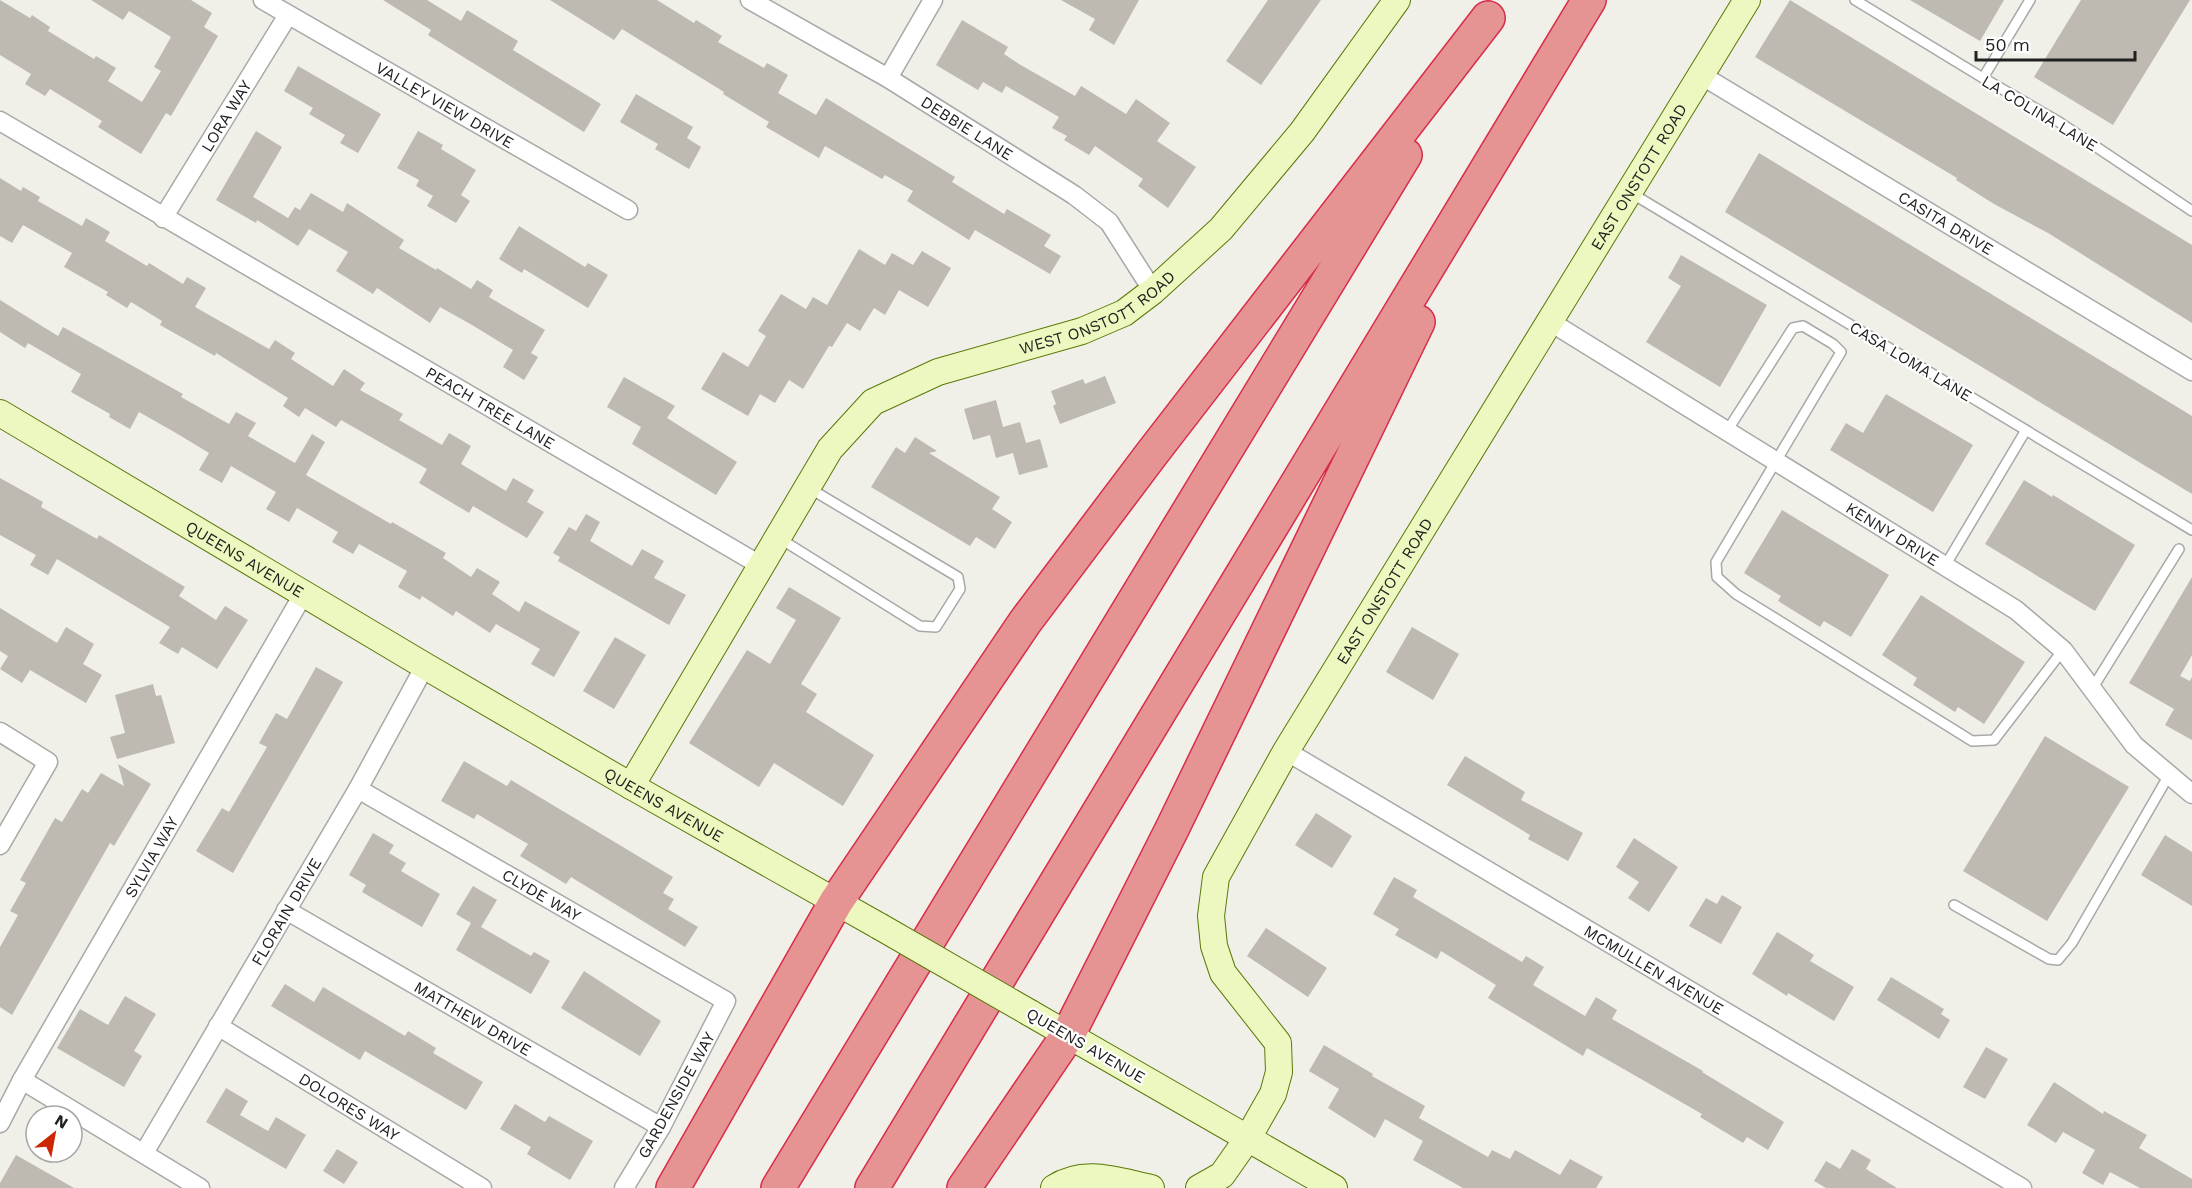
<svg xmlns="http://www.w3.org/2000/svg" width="2192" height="1188" font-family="'Work Sans',sans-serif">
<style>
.building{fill:#beb9b1}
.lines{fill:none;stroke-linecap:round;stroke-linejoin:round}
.lane-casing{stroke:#a8a8a8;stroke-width:12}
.street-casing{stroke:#a8a8a8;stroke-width:21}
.secondary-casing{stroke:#597908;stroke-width:28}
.highway-casing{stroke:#d72d4a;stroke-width:36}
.lane{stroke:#fff;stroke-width:9}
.street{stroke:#fff;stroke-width:18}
.secondary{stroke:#ecf8bf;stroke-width:26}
.highway{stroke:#e69394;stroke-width:33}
.secondary-bridge-casing{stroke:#597908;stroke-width:28;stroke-linecap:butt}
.secondary-bridge{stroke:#ecf8bf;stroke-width:26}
.labels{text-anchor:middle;stroke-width:4.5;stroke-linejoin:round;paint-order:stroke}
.street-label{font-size:16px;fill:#212121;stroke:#fff}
</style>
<rect width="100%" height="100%" fill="#f1f0e8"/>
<path class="building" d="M0,0L30,18L32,15L50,27L48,31L94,59L96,56L116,68L108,81L142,102L161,71L154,67L171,37L129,11L123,20L91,0H191L212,13L204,27L218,36L171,116L166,113L141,154L98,127L102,121L50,89L45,96L25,84L31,74L0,55Z
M383,0H427L461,21L467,10L518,41L513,50L601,104L584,132L428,35L431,30Z
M550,0H657L694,23L696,20L722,36L718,42L764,68L767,63L788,75L778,93L816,115L826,98L955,177L952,182L1004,214L1007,209L1051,235L1044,246L1061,256L1050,274L975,230L969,240L907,201L913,191L885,175L882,179L825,146L819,158L766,127L769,122L723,94L724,92L622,29L614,40Z
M1061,0H1139L1114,45L1089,30L1095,19Z
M1268,0H1321L1261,85L1226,61Z
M1790,0L2192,245V323L2048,233L1994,204L1956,180L1957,178L1755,57Z
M1910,0H2004L1980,41Z
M2081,0H2190L2113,125L2034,77Z
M962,20L1008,47L1004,54L1019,64L1075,96L1081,86L1126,114L1136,99L1170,123L1157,141L1196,167L1168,208L1138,186L1143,179L1095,146L1089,155L1064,140L1067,136L1052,128L1059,117L1006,86L1002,93L983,82L978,90L936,65Z
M298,66L381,114L358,153L340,143L345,135L309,114L313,108L284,91Z
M636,94L693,127L687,138L701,147L689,169L655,149L658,144L620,122Z
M256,131L282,147L253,197L288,218L295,207L300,210L311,193L343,212L347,203L404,240L399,248L436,270L437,268L471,289L477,280L493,290L489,297L545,330L531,353L538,357L524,380L503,367L513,350L472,325L440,307L430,323L377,288L373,294L336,271L348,252L309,229L298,246L257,220L256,223L216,200Z
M418,131L443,145L441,149L476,170L461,195L470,201L456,223L427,206L433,196L416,186L419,180L397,168Z
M1759,153L2192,416V494L1725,212Z
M0,178L21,191L23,187L40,197L38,201L82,226L86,218L110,232L105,241L147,266L149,263L183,284L187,277L206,288L195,307L269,349L275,340L295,353L291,359L333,386L344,369L365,383L360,390L403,414L399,420L442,445L449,433L471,446L461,464L506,491L513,478L534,490L527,502L544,512L527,538L473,506L469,513L419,483L427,469L341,420L336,427L305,408L299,417L283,406L288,398L216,353L215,356L160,325L162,321L131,302L127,308L106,295L108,292L64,267L72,253L23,225L12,243L0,236Z
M519,226L585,267L588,263L608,275L588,308L524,269L522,273L499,259Z
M859,249L885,265L892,253L913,265L922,251L951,268L928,307L899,290L885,315L874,308L860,331L847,323L832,347L829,346L803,389L789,380L775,403L760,394L748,416L701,389L723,352L748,367L766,336L758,331L781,294L806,309L813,297L827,305Z
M1681,255L1767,305L1720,387L1646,342L1681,286L1668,278Z
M0,300L58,336L63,327L183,394L181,397L229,424L236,412L256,423L248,436L295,463L312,434L325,442L306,475L391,524L392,522L446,553L443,558L471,577L477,568L500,582L492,594L519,612L525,601L580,632L554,677L531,664L540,649L496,624L490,633L456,611L453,616L422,596L420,600L398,587L407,571L359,544L353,554L332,542L338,532L297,508L289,522L266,509L276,492L231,466L222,483L199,470L209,453L176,433L139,412L130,429L109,417L110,414L71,392L81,374L28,343L25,348L0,332Z
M1105,376L1116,403L1060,424L1053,406L1056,404L1051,391L1083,379L1085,384Z
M624,377L675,406L667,418L737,462L716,495L632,444L641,427L607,407Z
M1886,394L1973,445L1933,512L1830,450L1846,423L1863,433Z
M996,400L1003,427L1020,422L1026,443L1040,439L1048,467L1019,475L1013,453L996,458L990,435L973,440L964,409Z
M915,437L937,451L929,453L1000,497L992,509L1012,522L995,549L976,537L970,546L871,487L896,447L905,453Z
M0,478L43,502L41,507L97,539L99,535L185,587L179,596L216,620L225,606L248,620L217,669L182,647L178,654L159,643L170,627L57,559L48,575L30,565L36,555L0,535Z
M2024,480L2052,497L2053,495L2135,545L2095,611L1985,544Z
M1782,510L1889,575L1851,637L1824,621L1820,627L1778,601L1781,596L1744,573Z
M586,514L600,522L590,541L632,566L642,549L664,561L654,578L686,595L669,625L558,561L560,557L553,553L569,527L576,531Z
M2192,577V655L2180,676L2190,681L2192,677V740L2165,725L2174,709L2129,683Z
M789,587L841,618L801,684L817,694L806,712L874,755L843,806L774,763L759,787L689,743L747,650L770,664L796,620L776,608Z
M1921,595L2025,662L1984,724L1958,707L1955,712L1913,685L1917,678L1882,655Z
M0,608L57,643L66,627L94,644L83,664L102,675L86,703L30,670L22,683L0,669L8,656L0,651Z
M1412,627L1459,654L1433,700L1386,672Z
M615,637L646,655L614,709L583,691Z
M316,667L343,682L233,873L196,851L222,808L229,812L267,747L259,743L276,713L287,719Z
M153,684L156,696L161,695L175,743L117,759L110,737L125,733L115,695Z
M2045,736L2129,787L2047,921L1963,871Z
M1465,756L1525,792L1521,800L1583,833L1568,861L1528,839L1530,835L1447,785Z
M464,761L507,786L511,780L673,877L663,893L674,899L668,909L698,927L685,947L571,877L566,884L520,856L528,844L477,814L474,819L441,801Z
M118,764L151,784L114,846L110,843L12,1015L0,1007V947L18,915L10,911L26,883L20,880L55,818L62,822L82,789L88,793L101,773L124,786Z
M1316,813L1352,836L1332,868L1295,845Z
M373,833L394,845L389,853L406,863L401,871L440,894L422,927L362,892L366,885L349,875Z
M2165,835L2192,852V906L2141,875Z
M1634,838L1678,867L1649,912L1628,898L1639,882L1616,867Z
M1394,877L1417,890L1413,897L1522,962L1526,956L1544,967L1533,985L1585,1016L1596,997L1617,1010L1612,1019L1703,1071L1702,1072L1784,1122L1768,1150L1747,1137L1743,1143L1700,1117L1702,1114L1587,1048L1583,1056L1488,998L1496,985L1441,951L1437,959L1395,935L1399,929L1373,914Z
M473,886L497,900L481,927L531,956L534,952L550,961L531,994L456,950L471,923L456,914Z
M1722,895L1742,907L1721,944L1689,926L1706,898L1717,904Z
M1266,928L1327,968L1308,997L1247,956Z
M1777,932L1814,955L1810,961L1854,987L1834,1021L1788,993L1787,996L1752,974Z
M584,971L661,1021L640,1056L561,1008Z
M1891,977L1944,1009L1941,1014L1950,1020L1939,1039L1877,1000Z
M285,984L314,1002L323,987L405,1036L408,1031L436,1048L433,1053L483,1082L466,1110L365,1051L360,1060L271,1006Z
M125,996L156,1014L134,1051L142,1056L124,1087L57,1048L80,1009L108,1025Z
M1324,1045L1373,1074L1372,1076L1425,1106L1419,1118L1488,1157L1492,1150L1510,1159L1515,1150L1560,1175L1570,1159L1603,1177L1596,1188H1463L1413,1160L1423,1141L1385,1119L1375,1138L1328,1108L1339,1089L1309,1071Z
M1986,1047L2008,1059L1985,1099L1963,1087Z
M2054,1082L2103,1114L2104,1111L2147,1135L2139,1148L2192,1179V1188H2140L2110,1172L2103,1185L2082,1173L2095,1150L2063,1132L2056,1143L2027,1125Z
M226,1088L248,1101L240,1115L268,1131L276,1117L306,1135L286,1169L206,1122Z
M515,1104L545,1122L549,1116L593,1141L570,1180L527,1154L531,1147L500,1129Z
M337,1149L358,1162L344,1184L323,1171Z
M1852,1149L1871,1160L1866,1169L1897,1188H1826L1814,1181L1826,1161L1840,1169Z
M16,1155L74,1188H0V1183Z"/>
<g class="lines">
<g class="lane-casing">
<path id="lane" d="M1855,0L1983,78L2059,122L2192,211
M1983,78L2030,0
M1631,193L2192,530
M1727,431L1793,328L1803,326L1833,344L1841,352L1716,562L1717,577L1736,594L1972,741L1994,740L2063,650
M779,538L920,626L936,627L960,589L958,577L809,488
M1945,566L2026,430
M2092,689L2179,549
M1954,905L2049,959L2058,960L2072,943L2169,775"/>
</g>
<g class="street-casing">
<g id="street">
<path id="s1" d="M263,0L628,210"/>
<path id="s2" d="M750,0L888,78L1074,195L1109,222L1153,291"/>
<path id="s3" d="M1701,75L2192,371"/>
<path d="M888,78L933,0"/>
<path id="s4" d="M0,121L760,565"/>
<path id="s5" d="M163,218L288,15"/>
<path id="s6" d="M1549,321L2016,610L2063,650L2134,745L2192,794"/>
<path d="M0,732L48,762L0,845"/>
<path id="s7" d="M1286,751L2022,1188"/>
<path id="s8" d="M358,789L726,1001L661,1127L624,1188"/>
<path id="s9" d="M286,910L661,1127"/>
<path id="s10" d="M218,1026L482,1188"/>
<path d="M22,1080L200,1188"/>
<path id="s11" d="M0,1123L22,1080L304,593"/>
<path id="s12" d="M144,1153L358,789L425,666"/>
</g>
</g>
<g class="secondary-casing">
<g id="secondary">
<path id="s13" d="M0,413L425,666L631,786L879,926"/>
<path id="s14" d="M631,786L830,449L873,402L938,372L1082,331L1124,313L1153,291L1221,229L1302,132L1397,0"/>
<path d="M1030,1013L1334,1188"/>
<path d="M1054,1188C1085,1168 1117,1181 1151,1188"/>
<path id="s15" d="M1199,1188L1222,1175L1248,1138L1273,1094L1279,1072L1278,1043L1223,973L1214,946L1211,916L1216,877L1286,751L1747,0"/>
</g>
</g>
<g class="highway-casing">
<path id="highway" d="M673,1188L836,902L1025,622L1150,456L1488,18
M778,1188L1405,155
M872,1188L1589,0
M964,1188L1068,1035L1172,829L1418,322"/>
</g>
<use href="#lane" class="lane"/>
<use href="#street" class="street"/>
<use href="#secondary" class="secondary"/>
<use href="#highway" class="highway"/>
<g class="secondary-bridge-casing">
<path id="secondary-bridge" d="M879,926L1030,1013"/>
</g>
<use href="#secondary-bridge" class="secondary-bridge"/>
</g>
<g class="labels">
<g class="street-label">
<text dy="6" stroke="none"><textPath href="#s1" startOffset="210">VALLEY VIEW DRIVE</textPath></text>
<text transform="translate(2040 113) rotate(31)" y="6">LA COLINA LANE</text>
<text dy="6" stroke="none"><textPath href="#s5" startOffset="120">LORA WAY</textPath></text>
<text dy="6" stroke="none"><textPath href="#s2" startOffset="252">DEBBIE LANE</textPath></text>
<text dy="6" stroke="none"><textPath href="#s15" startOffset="1179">EAST ONSTOTT ROAD</textPath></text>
<text dy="6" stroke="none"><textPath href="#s3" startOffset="286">CASITA DRIVE</textPath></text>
<text dy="6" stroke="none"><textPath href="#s14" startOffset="698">WEST ONSTOTT ROAD</textPath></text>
<text transform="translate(1911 361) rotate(31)" y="6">CASA LOMA LANE</text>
<text dy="6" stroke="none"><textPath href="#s4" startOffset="568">PEACH TREE LANE</textPath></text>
<text dy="6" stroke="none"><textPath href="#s6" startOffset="404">KENNY DRIVE</textPath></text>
<text dy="6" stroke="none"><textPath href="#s13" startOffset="285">QUEENS AVENUE</textPath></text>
<text dy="6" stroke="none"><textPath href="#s15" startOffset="693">EAST ONSTOTT ROAD</textPath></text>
<text dy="6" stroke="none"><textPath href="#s13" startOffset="771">QUEENS AVENUE</textPath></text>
<text dy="6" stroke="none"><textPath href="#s11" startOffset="306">SYLVIA WAY</textPath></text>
<text dy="6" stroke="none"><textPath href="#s8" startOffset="212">CLYDE WAY</textPath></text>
<text dy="6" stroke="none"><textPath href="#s12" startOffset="280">FLORAIN DRIVE</textPath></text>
<text dy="6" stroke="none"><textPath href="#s7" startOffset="428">MCMULLEN AVENUE</textPath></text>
<text dy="6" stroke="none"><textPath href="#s9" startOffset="216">MATTHEW DRIVE</textPath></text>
<text transform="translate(1086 1045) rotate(30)" y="6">QUEENS AVENUE</text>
<text transform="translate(676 1095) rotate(-61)" y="6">GARDENSIDE WAY</text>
<text dy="6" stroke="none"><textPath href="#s10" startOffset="154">DOLORES WAY</textPath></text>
</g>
</g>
<g transform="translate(54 1134) rotate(31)"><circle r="28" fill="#ffffff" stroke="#a6a6a6" stroke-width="1.5"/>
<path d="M0-4.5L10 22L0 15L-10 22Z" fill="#cd2805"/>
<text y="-9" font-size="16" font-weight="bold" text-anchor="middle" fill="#212121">N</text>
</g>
<path d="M1976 51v9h159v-9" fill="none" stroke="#212121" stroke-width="3"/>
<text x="1985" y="51" font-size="18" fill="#212121" stroke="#ffffff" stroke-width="4.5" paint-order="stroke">50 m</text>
</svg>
